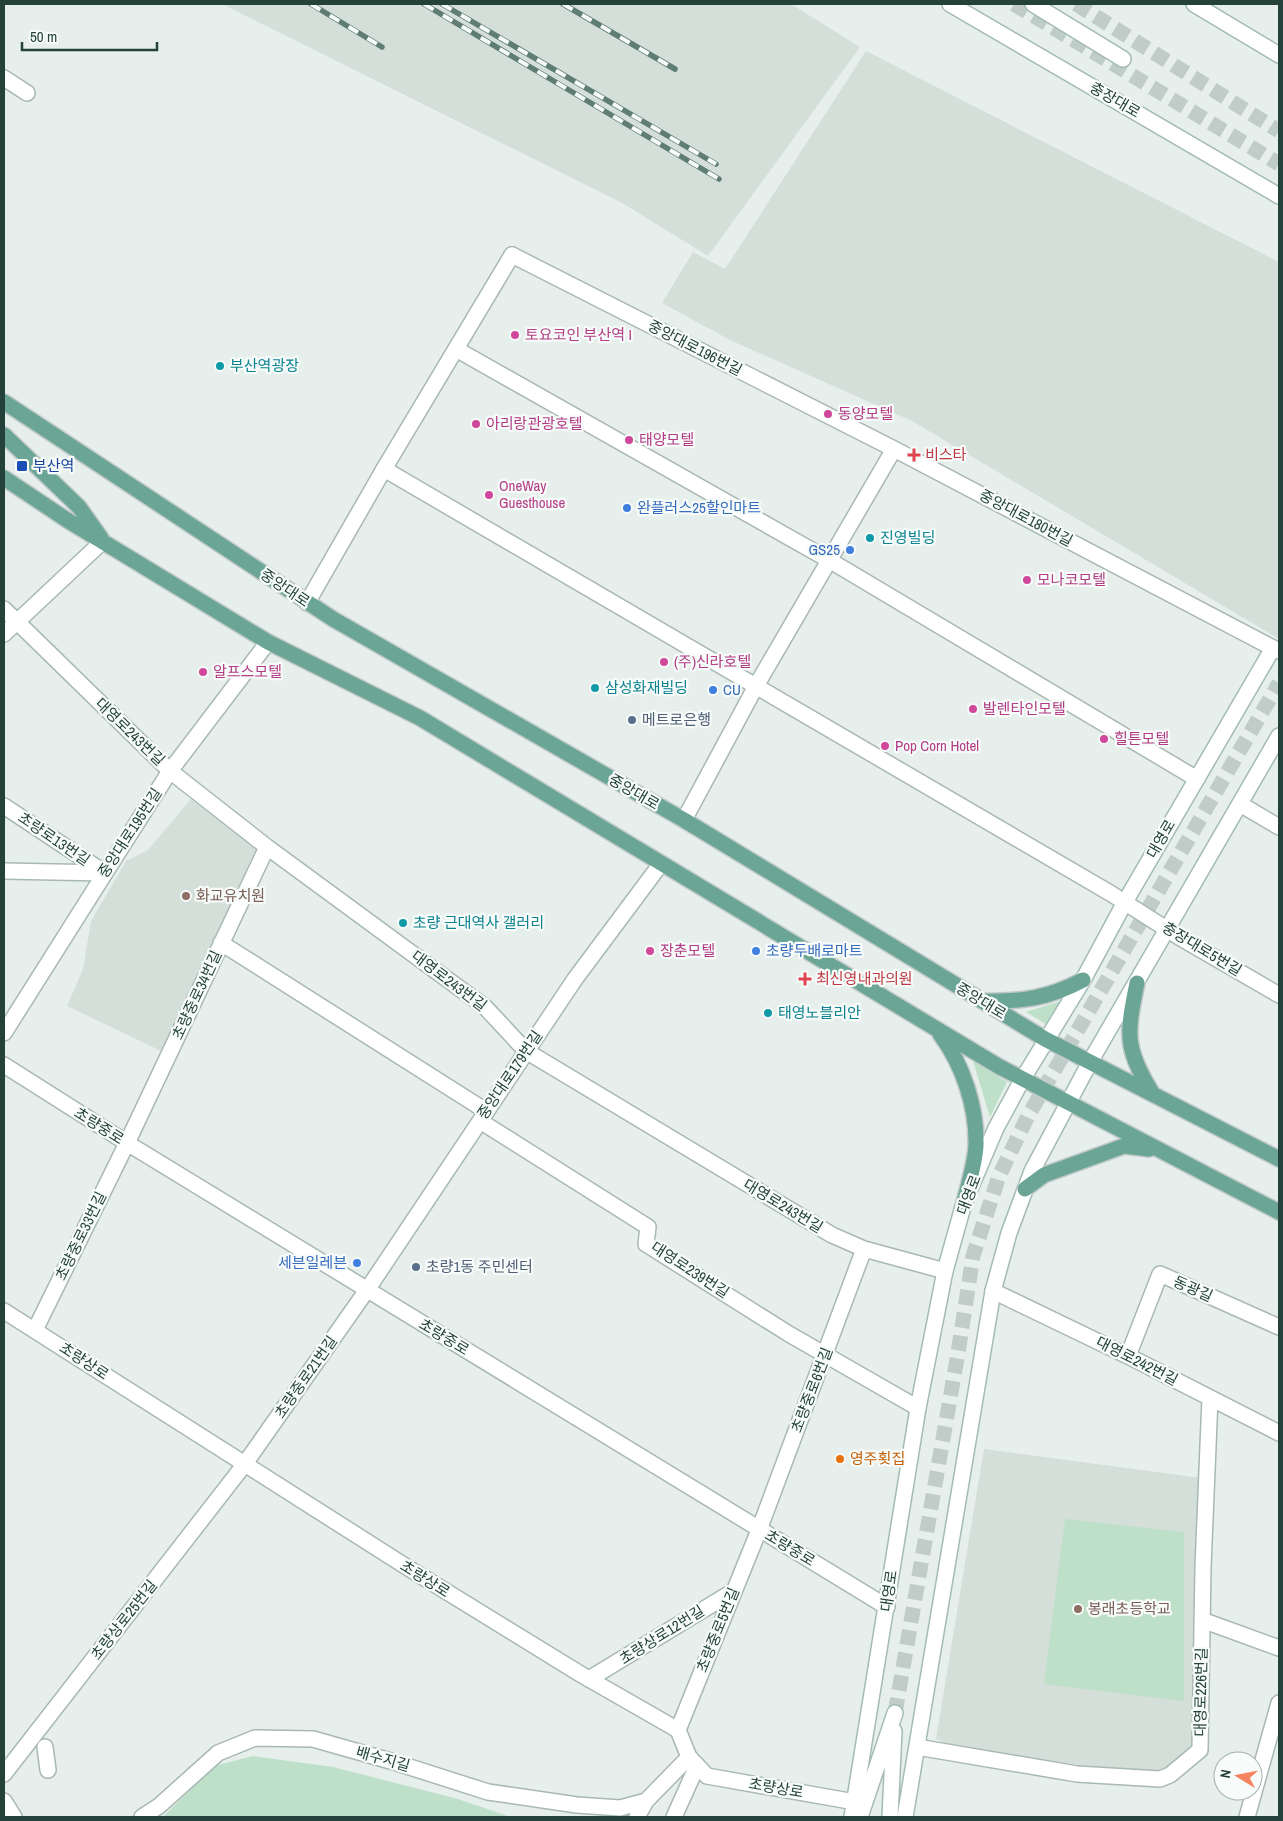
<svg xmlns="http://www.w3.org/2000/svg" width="1283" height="1821" font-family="'Archivo Narrow','Noto Sans KR',sans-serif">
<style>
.built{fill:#d4dfda}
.green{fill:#bfe0c8}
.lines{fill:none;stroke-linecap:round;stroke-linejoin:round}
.secondary-tunnel{stroke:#bfccc8;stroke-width:15;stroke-dasharray:15 8;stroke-linecap:butt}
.minor-casing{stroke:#a8b8b2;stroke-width:18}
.tertiary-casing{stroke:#a8b8b2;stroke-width:18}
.secondary-casing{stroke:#a4bbb3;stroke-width:18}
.primary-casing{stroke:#c2cac8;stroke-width:18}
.minor{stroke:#fff;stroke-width:15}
.tertiary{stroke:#fff;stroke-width:15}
.secondary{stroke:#fff;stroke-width:15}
.primary{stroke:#6aa596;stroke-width:15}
.rail-casing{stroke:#5f7d75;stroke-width:5.5}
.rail{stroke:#f7fbf9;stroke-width:4;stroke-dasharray:11;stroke-linecap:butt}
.hotel-dot{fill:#d1479c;stroke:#f7fbf9;stroke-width:2}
.culture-dot{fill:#0f9aa8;stroke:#f7fbf9;stroke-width:2}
.health-dot{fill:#e0444e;stroke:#f7fbf9;stroke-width:2}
.transit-dot{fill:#1a4fb4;stroke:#f7fbf9;stroke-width:2}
.shop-dot{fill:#3f7fe0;stroke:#f7fbf9;stroke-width:2}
.service-dot{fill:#5c6f8a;stroke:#f7fbf9;stroke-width:2}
.education-dot{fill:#8d6e63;stroke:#f7fbf9;stroke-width:2}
.food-dot{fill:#e8710a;stroke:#f7fbf9;stroke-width:2}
.labels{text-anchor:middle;stroke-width:4.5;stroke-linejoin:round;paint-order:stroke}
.street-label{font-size:15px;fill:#24423a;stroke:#f7fbf9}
.hotel-label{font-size:15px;fill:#b23c85;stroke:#f7fbf9;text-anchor:start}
.culture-label{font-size:15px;fill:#0d838f;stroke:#f7fbf9;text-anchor:start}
.health-label{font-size:15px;fill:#be3a42;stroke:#f7fbf9;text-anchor:start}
.transit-label{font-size:15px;fill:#164399;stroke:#f7fbf9;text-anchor:start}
.shop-label{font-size:15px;fill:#366cbe;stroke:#f7fbf9;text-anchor:start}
.service-label{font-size:15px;fill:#4e5e75;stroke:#f7fbf9;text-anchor:start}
.education-label{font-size:15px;fill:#785e54;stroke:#f7fbf9;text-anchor:start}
.food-label{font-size:15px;fill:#c56008;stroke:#f7fbf9;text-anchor:start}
</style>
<rect width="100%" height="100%" fill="#e6efeb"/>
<path class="built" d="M222,4H791L860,47L708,256L624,204Z
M866,51L1279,262V639L912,421L730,340L662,303L693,252L725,269Z
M191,799L256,849L161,1051L67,1006L83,969L91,921L126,861L148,850Z
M984,1449L1201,1478L1197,1744L1162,1775L961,1750L936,1739Z"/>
<path class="green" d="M1064,1000L1049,1026L1026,1012Z
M973,1061L1007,1082L990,1117Z
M1065,1519L1184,1532V1701L1044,1684Z
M253,1756L333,1767L458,1799L511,1817H163L214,1766Z"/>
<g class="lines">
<path class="secondary-tunnel" d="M1014,4L1279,164
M1076,4L1279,131
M895,1713L958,1353L973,1256L999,1176L1028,1116L1279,683"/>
<g class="minor-casing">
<path id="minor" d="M4,78L27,93
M512,255L894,449L1273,648
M456,349L829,560L1197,779
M384,469L1110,893L1179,937L1279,995
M4,609L170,771L267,847L485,1007L526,1051L832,1235L864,1249L945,1271
M4,634L103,541
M1240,804L1279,827
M4,806L105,873L4,1033
M684,820L756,686L894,449
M221,943L486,1111
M480,1121L648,1227L646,1244L789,1334L918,1408
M993,1291L1134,1359L1279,1433
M35,1330L127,1143L267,847
M1128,1356L1160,1274L1279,1327
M1202,1620L1279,1648
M589,1679L734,1591
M678,1730L759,1530L864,1249
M45,1747L48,1770
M917,1747L1077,1774L1160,1779L1170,1775L1200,1750L1203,1567L1210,1398
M4,1774L244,1465L367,1290L575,979L660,865
M4,1801L14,1817
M142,1817L159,1806L218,1753L255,1738L313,1739L394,1762L488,1792L577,1805L620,1808L646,1801
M637,1817L646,1801L689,1757
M674,1817L697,1766
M1247,1817L1279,1703"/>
</g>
<g class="tertiary-casing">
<path id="tertiary" d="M307,603L384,469L512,255
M4,871L105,873L170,771L268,642
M4,1065L127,1143L887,1607
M4,1311L413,1571L582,1675L678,1730L689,1757L707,1776L855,1802"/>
</g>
<g class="secondary-casing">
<path id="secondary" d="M950,4L1279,196
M1033,4L1123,59
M1194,4L1279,55
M852,1817L918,1408L945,1271L964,1203L996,1128L1022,1080L1083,980L1125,902L1273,648L1279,651
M860,1817L895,1713
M890,1817L894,1731
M905,1817L993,1291L1009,1233L1032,1171L1090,1062L1279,736"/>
</g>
<g class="primary-casing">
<path id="primary" d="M4,402L333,619L684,820L1045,1039L1279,1159
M4,435L79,507L101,538
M4,478L67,520L268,642L420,718L998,1066L1279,1212
M1137,983C1127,1032 1124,1047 1151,1091
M983,1001C1022,1002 1049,998 1083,980
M940,1034C963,1065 977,1107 976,1146C975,1164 968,1185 964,1203
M1025,1189L1044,1175L1124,1146L1149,1149"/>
</g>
<use href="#minor" class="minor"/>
<use href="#tertiary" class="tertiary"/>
<use href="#secondary" class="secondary"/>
<use href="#primary" class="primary"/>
<g class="rail-casing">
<path id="rail" d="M311,4L382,47
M424,4L719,179
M442,4L716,164
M563,4L675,69"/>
</g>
<use href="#rail" class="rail"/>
</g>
<g class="hotel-dot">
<circle cx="515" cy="335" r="5"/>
<circle cx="828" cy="414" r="5"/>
<circle cx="476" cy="424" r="5"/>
<circle cx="629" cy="440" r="5"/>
<circle cx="489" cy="495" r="5"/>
<circle cx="1027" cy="580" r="5"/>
<circle cx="664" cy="662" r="5"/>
<circle cx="203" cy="672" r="5"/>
<circle cx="973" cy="709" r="5"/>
<circle cx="1104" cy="739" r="5"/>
<circle cx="885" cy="746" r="5"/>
<circle cx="650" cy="951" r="5"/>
</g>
<g class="culture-dot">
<circle cx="220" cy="366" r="5"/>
<circle cx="870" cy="538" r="5"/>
<circle cx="595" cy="688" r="5"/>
<circle cx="403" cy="923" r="5"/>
<circle cx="768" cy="1013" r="5"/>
</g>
<g class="health-dot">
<path d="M911.5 447.5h5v5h5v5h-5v5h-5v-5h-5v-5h5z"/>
<path d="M802.5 971.5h5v5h5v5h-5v5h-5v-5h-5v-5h5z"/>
</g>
<rect class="transit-dot" x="16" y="460" width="12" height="12" rx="2.5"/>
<g class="shop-dot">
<circle cx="627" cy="508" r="5"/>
<circle cx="850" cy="550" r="5"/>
<circle cx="713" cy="690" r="5"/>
<circle cx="756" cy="951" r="5"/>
<circle cx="357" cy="1263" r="5"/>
</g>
<g class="service-dot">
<circle cx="632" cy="720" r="5"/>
<circle cx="416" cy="1267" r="5"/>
</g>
<g class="education-dot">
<circle cx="186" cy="896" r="5"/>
<circle cx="1078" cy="1609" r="5"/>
</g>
<circle class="food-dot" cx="840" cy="1459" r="5"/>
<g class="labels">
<g class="street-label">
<text transform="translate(1115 100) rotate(30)" y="5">충장대로</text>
<text transform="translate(695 348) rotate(27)" y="5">중앙대로196번길</text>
<text transform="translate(1026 518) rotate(28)" y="5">중앙대로180번길</text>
<text transform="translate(285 588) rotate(34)" y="5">중앙대로</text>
<text transform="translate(130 732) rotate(44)" y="5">대영로243번길</text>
<text transform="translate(634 792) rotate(30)" y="5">중앙대로</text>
<text transform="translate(130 833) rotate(-57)" y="5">중앙대로195번길</text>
<text transform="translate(54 839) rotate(34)" y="5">초량로13번길</text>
<text transform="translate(1161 839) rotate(-60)" y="5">대영로</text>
<text transform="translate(1202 949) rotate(31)" y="5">충장대로5번길</text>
<text transform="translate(449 981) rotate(37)" y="5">대영로243번길</text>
<text transform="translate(197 995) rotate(-65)" y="5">초량중로34번길</text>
<text transform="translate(981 1001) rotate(31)" y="5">중앙대로</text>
<text transform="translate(510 1075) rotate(-56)" y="5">중앙대로179번길</text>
<text transform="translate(99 1126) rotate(32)" y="5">초량중로</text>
<text transform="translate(969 1195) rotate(-69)" y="5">대영로</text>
<text transform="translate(783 1206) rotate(31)" y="5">대영로243번길</text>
<text transform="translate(81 1236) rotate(-64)" y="5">초량중로33번길</text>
<text transform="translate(690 1270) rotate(33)" y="5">대영로239번길</text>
<text transform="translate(1193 1289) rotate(24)" y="5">동광길</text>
<text transform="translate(444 1337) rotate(31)" y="5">초량중로</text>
<text transform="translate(84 1361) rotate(33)" y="5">초량상로</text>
<text transform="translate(1137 1361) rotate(27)" y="5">대영로242번길</text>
<text transform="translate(306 1377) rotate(-55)" y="5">초량중로21번길</text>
<text transform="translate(812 1390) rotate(-69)" y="5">초량중로6번길</text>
<text transform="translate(790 1548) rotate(31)" y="5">초량중로</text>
<text transform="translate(425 1579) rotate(32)" y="5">초량상로</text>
<text transform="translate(889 1591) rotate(-82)" y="5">대영로</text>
<text transform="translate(124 1620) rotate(-52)" y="5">초량상로25번길</text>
<text transform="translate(718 1630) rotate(-68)" y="5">초량중로5번길</text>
<text transform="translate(662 1635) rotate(-32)" y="5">초량상로12번길</text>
<text transform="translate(1201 1692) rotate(-89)" y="5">대영로226번길</text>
<text transform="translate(383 1759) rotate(16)" y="5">배수지길</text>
<text transform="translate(776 1788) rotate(10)" y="5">초량상로</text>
</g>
<g class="hotel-label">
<text x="525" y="340">토요코인 부산역 I</text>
<text x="838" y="419">동양모텔</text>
<text x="486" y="429">아리랑관광호텔</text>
<text x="639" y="445">태양모텔</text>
<text x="499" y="491">OneWay<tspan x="499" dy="17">Guesthouse</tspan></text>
<text x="1037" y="585">모나코모텔</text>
<text x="674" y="667">(주)신라호텔</text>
<text x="213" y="677">알프스모텔</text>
<text x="983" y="714">발렌타인모텔</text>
<text x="1114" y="744">힐튼모텔</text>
<text x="895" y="751">Pop Corn Hotel</text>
<text x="660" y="956">장춘모텔</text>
</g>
<g class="culture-label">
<text x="230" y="371">부산역광장</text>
<text x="880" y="543">진영빌딩</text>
<text x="605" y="693">삼성화재빌딩</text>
<text x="413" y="928">초량 근대역사 갤러리</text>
<text x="778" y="1018">태영노블리안</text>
</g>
<g class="health-label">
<text x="925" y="460">비스타</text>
<text x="816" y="984">최신영내과의원</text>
</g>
<g class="transit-label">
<text x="33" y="471">부산역</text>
</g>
<g class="shop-label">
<text x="637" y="513">완플러스25할인마트</text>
<text x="840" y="555" text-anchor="end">GS25</text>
<text x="723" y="695">CU</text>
<text x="766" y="956">초량두배로마트</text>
<text x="347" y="1268" text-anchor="end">세븐일레븐</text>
</g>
<g class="service-label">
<text x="642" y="725">메트로은행</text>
<text x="426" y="1272">초량1동 주민센터</text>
</g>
<g class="education-label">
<text x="196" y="901">화교유치원</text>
<text x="1088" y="1614">봉래초등학교</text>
</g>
<g class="food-label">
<text x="850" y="1464">영주횟집</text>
</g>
</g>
<rect width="1283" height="1821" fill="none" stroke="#24423a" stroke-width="10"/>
<g transform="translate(1238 1776) rotate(280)"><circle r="24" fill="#f7fbf9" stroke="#a3b1ad"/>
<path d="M0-4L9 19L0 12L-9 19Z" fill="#f4845f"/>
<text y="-8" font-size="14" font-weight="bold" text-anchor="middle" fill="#24423a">N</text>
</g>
<path d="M22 42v8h135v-8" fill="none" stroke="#24423a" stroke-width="2.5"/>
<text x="30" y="42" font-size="15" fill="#24423a" stroke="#f7fbf9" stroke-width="4" paint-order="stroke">50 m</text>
</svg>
